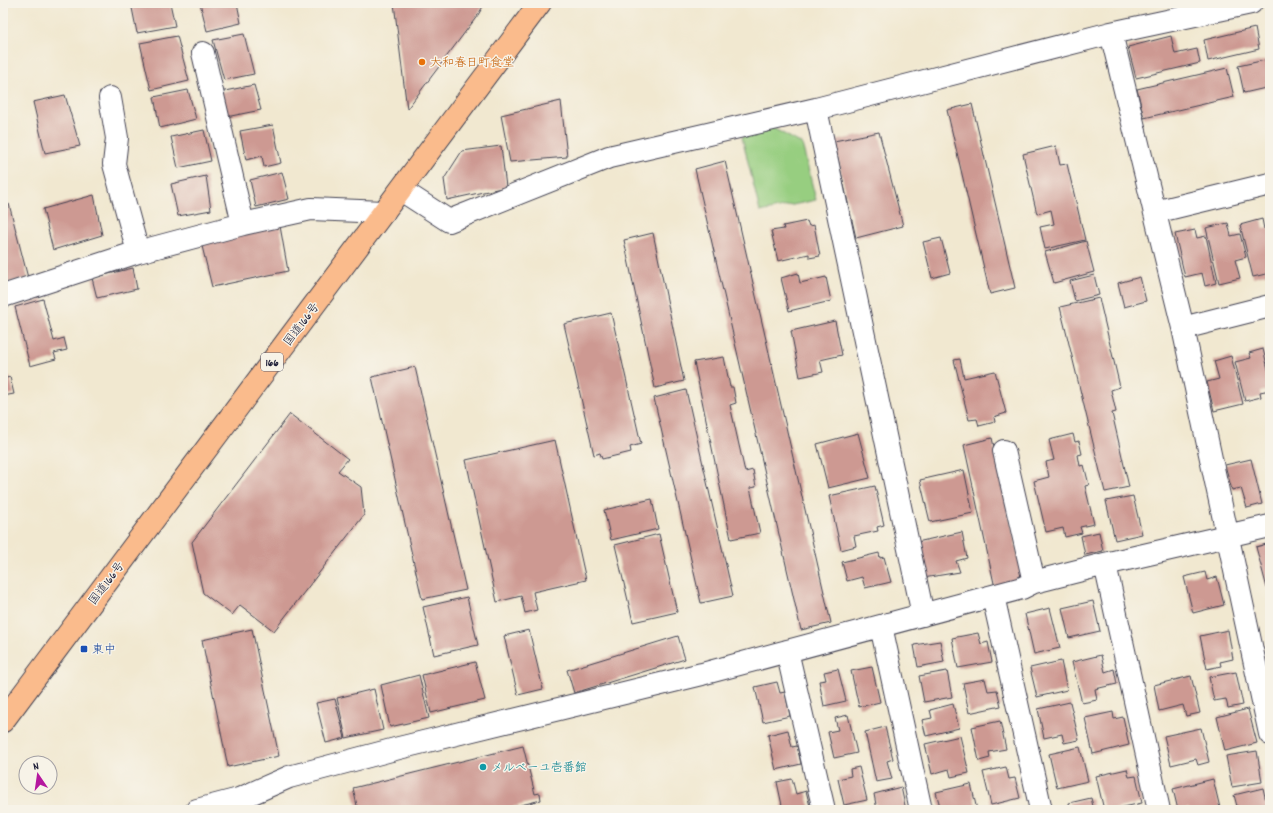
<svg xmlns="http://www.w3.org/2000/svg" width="1273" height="813" font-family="Dekko,'Klee One',sans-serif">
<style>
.green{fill:#97ce80;stroke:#5c785e}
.building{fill:#cd9992}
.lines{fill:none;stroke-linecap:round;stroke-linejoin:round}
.minor-casing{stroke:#414051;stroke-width:24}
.highway-casing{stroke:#414051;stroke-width:24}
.minor{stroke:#fff;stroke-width:22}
.highway{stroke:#fabb8c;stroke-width:22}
.food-dot{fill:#e8710a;stroke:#f7f3e8;stroke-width:1.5}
.transit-dot{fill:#1a4fb4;stroke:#f7f3e8;stroke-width:1.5}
.culture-dot{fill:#0f9aa8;stroke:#f7f3e8;stroke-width:1.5}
.labels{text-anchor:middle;stroke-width:3;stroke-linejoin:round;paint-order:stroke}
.shield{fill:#f7f3e8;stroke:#62616f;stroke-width:1}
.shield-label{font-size:11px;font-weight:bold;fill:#22223b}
.food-label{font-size:12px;fill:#c56008;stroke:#f7f3e8;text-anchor:start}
.street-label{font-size:12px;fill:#22223b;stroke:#f7f3e8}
.transit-label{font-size:12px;fill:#164399;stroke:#f7f3e8;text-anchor:start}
.culture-label{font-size:12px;fill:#0d838f;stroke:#f7f3e8;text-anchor:start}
</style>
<rect width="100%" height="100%" fill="#f7f3e8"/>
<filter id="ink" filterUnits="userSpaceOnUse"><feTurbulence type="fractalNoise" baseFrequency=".025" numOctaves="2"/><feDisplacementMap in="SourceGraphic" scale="8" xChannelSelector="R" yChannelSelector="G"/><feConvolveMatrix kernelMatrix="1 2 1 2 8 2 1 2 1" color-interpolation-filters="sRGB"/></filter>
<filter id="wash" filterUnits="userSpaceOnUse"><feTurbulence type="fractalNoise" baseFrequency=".012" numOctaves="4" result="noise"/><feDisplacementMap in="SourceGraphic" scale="16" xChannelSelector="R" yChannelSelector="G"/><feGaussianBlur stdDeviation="0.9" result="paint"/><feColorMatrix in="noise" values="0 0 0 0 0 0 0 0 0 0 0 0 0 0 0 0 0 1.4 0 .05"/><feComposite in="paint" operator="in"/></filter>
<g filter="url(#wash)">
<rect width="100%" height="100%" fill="#f1e8d0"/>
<path class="green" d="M773,128L802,144L816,200L760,212L742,137Z"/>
<g id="blocks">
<path class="building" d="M131,3H170L175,26L137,33Z
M200,3H237L241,23L207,31Z
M394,3H485L478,15L407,109Z
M1255,28L1259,49L1208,61L1204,40Z
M244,34L254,74L224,80L213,40Z
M177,36L189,81L151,90L140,43Z
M1171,36L1175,54L1197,49L1200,63L1136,78L1128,47Z
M1270,59V87L1244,93L1238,66Z
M1227,68L1234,97L1144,118L1137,89Z
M254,85L261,110L226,117L220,92Z
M188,90L196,119L160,128L154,97Z
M65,95L80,146L45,153L33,102Z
M561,101L567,157L510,162L501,115Z
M972,104L1015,288L990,294L947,110Z
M273,125L281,163L264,167L262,156L246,160L240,131Z
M204,130L211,161L178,168L171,137Z
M879,132L903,226L856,238L834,141Z
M501,146L506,187L447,200L444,179L462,151Z
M1056,146L1060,165L1067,164L1085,240L1045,249L1040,227L1054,224L1051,210L1037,214L1023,154Z
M725,161L831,623L801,630L695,169Z
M282,172L289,199L256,207L250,180Z
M206,176L211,210L178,216L171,184Z
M94,195L102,235L53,250L43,209Z
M9,204L28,278L3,284V206Z
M1262,219L1264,229L1270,228V247L1268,248L1270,257V273L1253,277L1240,225Z
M807,221L809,226L814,225L820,256L809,258V254L778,261L771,231L784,229L783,226Z
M1228,223L1231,236L1240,234L1246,257L1235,260L1240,278L1219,283L1206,228Z
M280,226L288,271L212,287L201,242Z
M1195,230L1197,238L1206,236L1216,283L1205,286L1202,273L1185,277L1175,234Z
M653,233L684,381L655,388L624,240Z
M941,238L950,273L932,278L923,242Z
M1086,241L1094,272L1054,283L1045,252Z
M133,268L137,289L97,298L92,278Z
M798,273L800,283L826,277L831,301L789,311L781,278Z
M1094,275L1099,295L1075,301L1070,281Z
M1140,277L1146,301L1124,307L1118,283Z
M1099,298L1120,387L1111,390L1116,412L1112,413L1129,487L1105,492L1060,307Z
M43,299L54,341L64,338L67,350L54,353L56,359L30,366L15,307Z
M611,313L641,444L630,447L631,452L602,459L600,453L594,455L564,324Z
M835,321L842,355L820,360L823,372L800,377L791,331Z
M1263,349L1270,377V390L1260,392L1261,397L1245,401L1235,362L1251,358L1249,353Z
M1231,356L1243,404L1214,411L1207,382L1219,379L1214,361Z
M724,357L730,387H733L736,403L730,405L745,472L753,470L756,487L750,488L760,533L731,539L694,362Z
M960,359L964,378L995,371L1006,413L994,417L995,422L979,426L977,419L969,420L954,360Z
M415,367L466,590L422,599L372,377Z
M10,377L14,394L3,396V379Z
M686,390L733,596L701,603L654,398Z
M290,414L348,459L338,471L361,487L364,515L274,631L240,605L232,615L203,593L192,542Z
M858,433L870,478L828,488L817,444Z
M1073,434L1075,442L1079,441L1082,454L1078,455L1080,466L1084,465L1089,485L1085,486L1094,524L1080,527L1082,533L1065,537L1063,528L1046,532L1034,481L1049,477L1046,462L1054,460L1049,440Z
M992,438L1024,581L995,588L964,445Z
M555,440L586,580L533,592L537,610L525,613L521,596L497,602L466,460Z
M1251,459L1262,504L1247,508L1241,488L1232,490L1225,465Z
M964,470L973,513L930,522L920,480Z
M875,486L884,525L877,527L878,531L854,536L856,546L841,550L829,496Z
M1133,496L1142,534L1115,540L1106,501Z
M652,499L658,529L611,540L604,510Z
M962,532L967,558L956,561L960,572L923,578L917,542Z
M1099,532L1103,551L1085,555L1081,536Z
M659,534L677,612L633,622L615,545Z
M1270,543V587L1267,588L1256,547Z
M879,553L880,558L884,557L891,582L865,588L862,577L847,581L842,562Z
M1205,572L1207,580L1217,577L1224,605L1193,613L1184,577Z
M467,597L478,645L434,655L423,607Z
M1093,601L1100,631L1069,638L1062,608Z
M1050,608L1060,648L1034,654L1025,614Z
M252,629L279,756L228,767L202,640Z
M529,630L543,689L518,695L504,636Z
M1228,630L1233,659L1220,662L1221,666L1207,669L1200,636Z
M978,633L981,644L988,642L992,662L958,668L952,638Z
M678,636L685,659L574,693L567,670Z
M940,641L944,662L918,667L914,645Z
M1101,655L1105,672L1114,669L1117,684L1095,689L1097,700L1082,703L1072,662Z
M1061,661L1067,690L1037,697L1030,668Z
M475,662L485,700L431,713L422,675Z
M872,667L880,702L859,707L851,671Z
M838,669L846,701L824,706L819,681L826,680L824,672Z
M947,671L952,697L924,702L919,676Z
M1236,672L1243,705L1228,708L1226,699L1214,701L1209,677Z
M419,675L429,718L390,727L381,685Z
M1191,676L1200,713L1186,716L1183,705L1159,711L1154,685Z
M985,679L988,691L997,690L1001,706L969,713L963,683Z
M777,682L780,693L785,692L790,716L763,722L755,687Z
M374,689L383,730L346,738L337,698Z
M335,699L345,738L326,743L316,703Z
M1070,702L1079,740L1064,743L1062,734L1044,738L1038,709Z
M953,704L959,728L926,736L922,720L932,718L930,710Z
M1248,709L1257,743L1225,751L1217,717Z
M1113,712L1114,719L1123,717L1129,745L1093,754L1085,718Z
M848,715L857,753L834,758L828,732L838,730L835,718Z
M1000,721L1006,749L989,752L990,758L979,761L972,727Z
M885,727L893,759L887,761L892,779L876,782L865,732Z
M1201,728L1209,762L1198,765L1196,759L1171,765L1164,736Z
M788,730L792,747L797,746L801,764L776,770L768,735Z
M960,736L969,773L951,777L949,769L932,774L925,744Z
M523,746L535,794L540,793L541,800L501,810H358L353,788Z
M1080,747L1088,781L1057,788L1049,754Z
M1257,751L1262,782L1232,787L1226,756Z
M859,767L867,800L844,805L838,779L851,776L850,769Z
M1006,767L1009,779L1015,778L1020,798L991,805L983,772Z
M1127,769L1129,777L1136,776L1142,803L1110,810H1104L1096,776Z
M792,779L796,794L806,791L811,810H783L777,782Z
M1213,779L1220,808L1213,810H1189L1188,808L1178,810L1173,789Z
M971,784L977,810H941L936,792Z
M901,787L906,810H877L874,794Z
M1263,788L1268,810H1238L1234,795Z
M1091,798L1094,810H1070L1069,803Z"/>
</g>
</g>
<g filter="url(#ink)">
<use href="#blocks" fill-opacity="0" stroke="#414051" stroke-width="1"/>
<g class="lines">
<g class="minor-casing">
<path id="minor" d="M1111,33L1183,328L1270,734
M203,53L243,224
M110,98L117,138L114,164L138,252
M816,109L923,615
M401,190L449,221L609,157L816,109L1111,33L1251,3
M1155,212L1270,184
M3,296L138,252L243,224L311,209L384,212
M1183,328L1270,306
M1004,451L1034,582
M1105,564L1159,810
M993,596L1041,810
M881,626L921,810
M787,651L824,810
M197,810L239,799L289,777L399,748L702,674L1022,588L1034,582L1105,564L1270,526"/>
</g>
<g class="highway-casing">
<path id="highway" d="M3,721L540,3"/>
</g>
<use href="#minor" class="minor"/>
<use href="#highway" class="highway"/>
</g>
</g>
<circle class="food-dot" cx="422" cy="62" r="4"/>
<rect class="transit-dot" x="80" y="645" width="8" height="8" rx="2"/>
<circle class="culture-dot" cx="483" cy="767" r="4"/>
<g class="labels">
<rect class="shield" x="261" y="353" width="22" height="18" rx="3"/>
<g class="shield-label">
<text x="272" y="366">166</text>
</g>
<g class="food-label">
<text x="430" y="66">大和春日町食堂</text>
</g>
<g class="street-label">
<text transform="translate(301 324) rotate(-53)" y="4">国道166号</text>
<text transform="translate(106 583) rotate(-53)" y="4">国道166号</text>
</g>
<g class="transit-label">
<text x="92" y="653">東中</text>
</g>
<g class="culture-label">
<text x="491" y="771">メルベーユ壱番館</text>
</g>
</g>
<rect width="1273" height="813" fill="none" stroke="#f7f3e8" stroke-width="16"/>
<g transform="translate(38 775) rotate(347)"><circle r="19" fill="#f7f3e8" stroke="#a29fa3"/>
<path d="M0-3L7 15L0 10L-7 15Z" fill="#b5179e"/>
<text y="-6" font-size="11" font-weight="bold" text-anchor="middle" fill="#22223b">N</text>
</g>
</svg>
